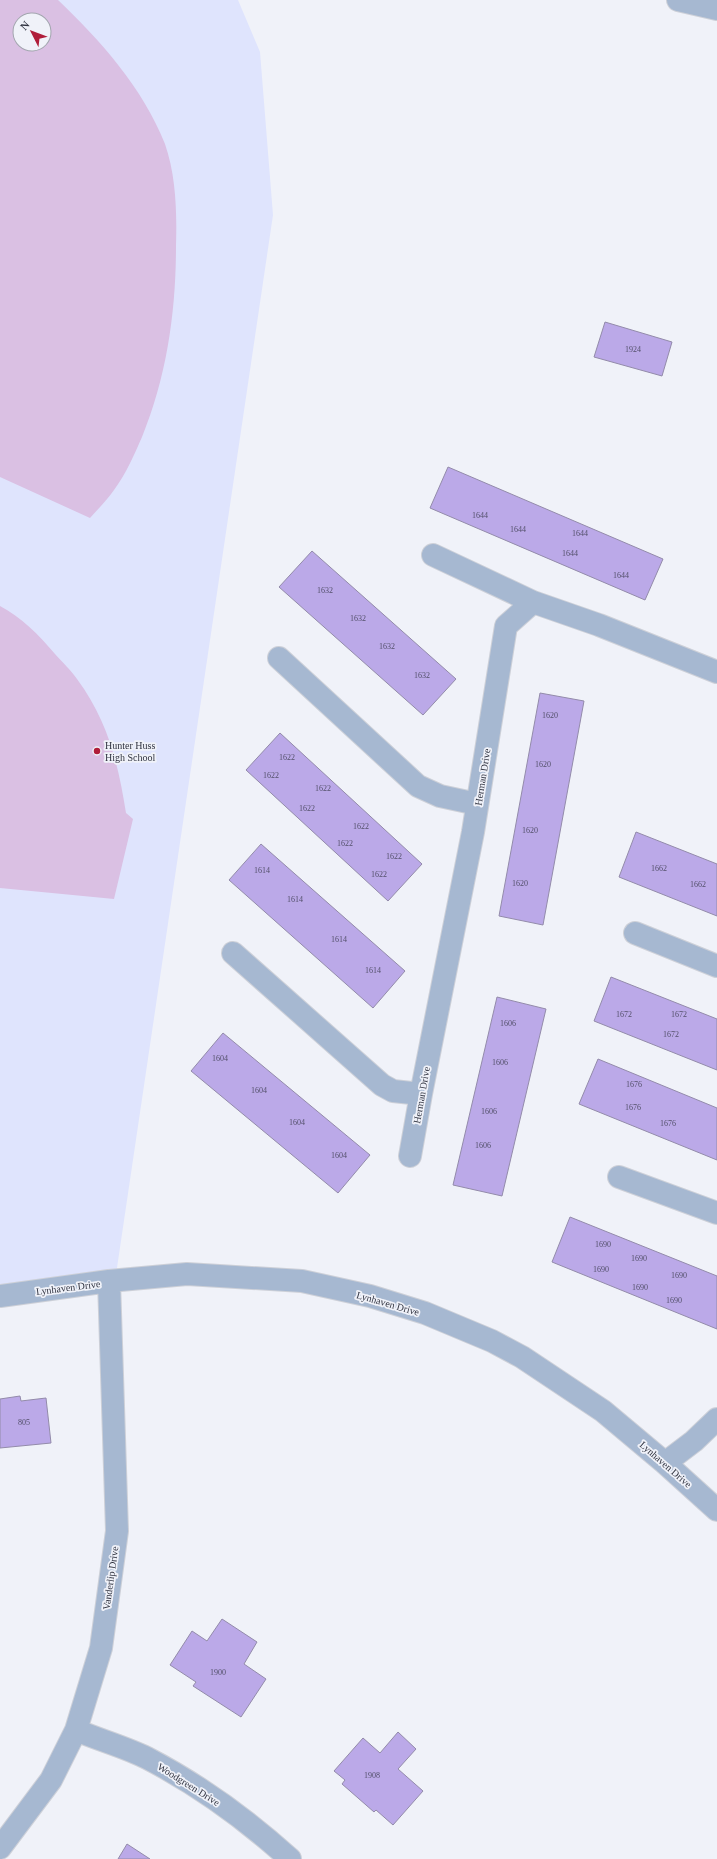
<svg xmlns="http://www.w3.org/2000/svg" width="717" height="1859" font-family="Georgia,serif">
<style>
.built{fill:#dfe4fd;fill-rule:evenodd}
.green{fill:#dac0e3;fill-rule:evenodd}
.building{fill:#bba9e8;stroke:#938baa}
.lines{fill:none;stroke-linecap:round;stroke-linejoin:round}
.minor-casing{stroke:#cdd0d8;stroke-width:24}
.minor{stroke:#a6b8d1;stroke-width:22}
.poi-dot{fill:#b01d3a;stroke:#f0f2f9;stroke-width:1.5}
.labels{text-anchor:middle;stroke-width:3.5;stroke-linejoin:round;paint-order:stroke}
.number-label{font-size:8px;fill:#53506a}
.poi-label{font-size:10px;fill:#303340;stroke:#f0f2f9;text-anchor:start}
.street-label{font-size:10px;fill:#303340;stroke:#f0f2f9}
</style>
<rect width="100%" height="100%" fill="#f0f2f9"/>
<path class="built" d="M0,0H238L260,52L273,215L114,1288L0,1297ZM20,20H44V44H20Z"/>
<path class="green" d="M0,0H58C101,41 143,88 165,144C176,176 177,212 176,246C176,311 167,376 142,437C134,455 126,474 114,490C107,500 98,509 90,518L0,477ZM20,20H44V44H20Z
M0,606C21,617 39,635 55,654C62,662 71,670 77,679C108,721 118,763 126,813L133,819L114,899L0,888Z"/>
<path class="building" d="M605,322L672,342L662,376L594,357Z
M448,467L663,559L645,600L430,508Z
M312,551L456,679L423,715L279,587Z
M540,693L584,701L543,925L499,916Z
M280,733L422,864L388,901L246,770Z
M636,832L717,864V916L619,877Z
M261,844L405,971L373,1008L229,880Z
M611,977L717,1019V1070L594,1021Z
M497,997L546,1009L502,1196L453,1185Z
M223,1033L370,1155L338,1193L191,1071Z
M598,1059L717,1108V1160L579,1104Z
M570,1217L717,1276V1329L552,1262Z
M20,1396L21,1401L46,1398L51,1443L0,1448V1399Z
M222,1619L257,1642L244,1664L266,1679L241,1717L193,1686L196,1682L170,1665L192,1631L207,1641Z
M398,1732L416,1749L398,1769L423,1791L393,1825L376,1810L374,1812L342,1784L345,1780L334,1771L363,1738L380,1753Z
M127,1844L150,1859H118Z"/>
<g class="lines">
<g class="minor-casing">
<path id="minor" d="M678,0L717,9
M433,555L533,602
M279,658L418,786L440,796L477,804
M635,933L717,966
M233,953L382,1085L393,1091L421,1094
M410,1156L421,1094L473,832L506,626L533,602L599,625L717,672
M619,1177L717,1213
M0,1296L109,1281L187,1274L302,1281L370,1296L425,1313L492,1341L522,1357L603,1411L665,1463L717,1510
M665,1463L694,1441L717,1419
M76,1730C99,1740 125,1747 147,1758C199,1785 247,1820 290,1859
M0,1848L51,1780L76,1730L101,1648L117,1531L109,1281"/>
</g>
<use href="#minor" class="minor"/>
</g>
<circle class="poi-dot" cx="97" cy="751" r="4"/>
<g class="labels">
<g class="number-label">
<text x="633" y="352">1924</text>
<text x="480" y="518">1644</text>
<text x="518" y="532">1644</text>
<text x="580" y="536">1644</text>
<text x="570" y="556">1644</text>
<text x="621" y="578">1644</text>
<text x="325" y="593">1632</text>
<text x="358" y="621">1632</text>
<text x="387" y="649">1632</text>
<text x="422" y="678">1632</text>
<text x="550" y="718">1620</text>
<text x="287" y="760">1622</text>
<text x="543" y="767">1620</text>
<text x="271" y="778">1622</text>
<text x="323" y="791">1622</text>
<text x="307" y="811">1622</text>
<text x="361" y="829">1622</text>
<text x="530" y="833">1620</text>
<text x="345" y="846">1622</text>
<text x="394" y="859">1622</text>
<text x="659" y="871">1662</text>
<text x="262" y="873">1614</text>
<text x="379" y="877">1622</text>
<text x="520" y="886">1620</text>
<text x="698" y="887">1662</text>
<text x="295" y="902">1614</text>
<text x="339" y="942">1614</text>
<text x="373" y="973">1614</text>
<text x="624" y="1017">1672</text>
<text x="679" y="1017">1672</text>
<text x="508" y="1026">1606</text>
<text x="671" y="1037">1672</text>
<text x="220" y="1061">1604</text>
<text x="500" y="1065">1606</text>
<text x="634" y="1087">1676</text>
<text x="259" y="1093">1604</text>
<text x="633" y="1110">1676</text>
<text x="489" y="1114">1606</text>
<text x="297" y="1125">1604</text>
<text x="668" y="1126">1676</text>
<text x="483" y="1148">1606</text>
<text x="339" y="1158">1604</text>
<text x="603" y="1247">1690</text>
<text x="639" y="1261">1690</text>
<text x="601" y="1272">1690</text>
<text x="679" y="1278">1690</text>
<text x="640" y="1290">1690</text>
<text x="674" y="1303">1690</text>
<text x="24" y="1425">805</text>
<text x="218" y="1675">1900</text>
<text x="372" y="1778">1908</text>
</g>
<g class="poi-label">
<text x="105" y="749">Hunter Huss<tspan x="105" dy="12">High School</tspan></text>
</g>
<g class="street-label">
<text transform="translate(482 777) rotate(-81)" y="4">Herman Drive</text>
<text transform="translate(421 1095) rotate(-80)" y="4">Herman Drive</text>
<text transform="translate(68 1287) rotate(-7)" y="4">Lynhaven Drive</text>
<text transform="translate(388 1303) rotate(16)" y="4">Lynhaven Drive</text>
<text transform="translate(666 1464) rotate(41)" y="4">Lynhaven Drive</text>
<text transform="translate(110 1578) rotate(-82)" y="4">Vanderlip Drive</text>
<text transform="translate(189 1784) rotate(32)" y="4">Woodgreen Drive</text>
</g>
</g>
<g transform="translate(32 32) rotate(312)"><circle r="19" fill="#f0f2f9" stroke="#a3a6af"/>
<path d="M0-3L7 15L0 10L-7 15Z" fill="#b01d3a"/>
<text y="-6" font-size="11" font-weight="bold" text-anchor="middle" fill="#303340">N</text>
</g>
</svg>
